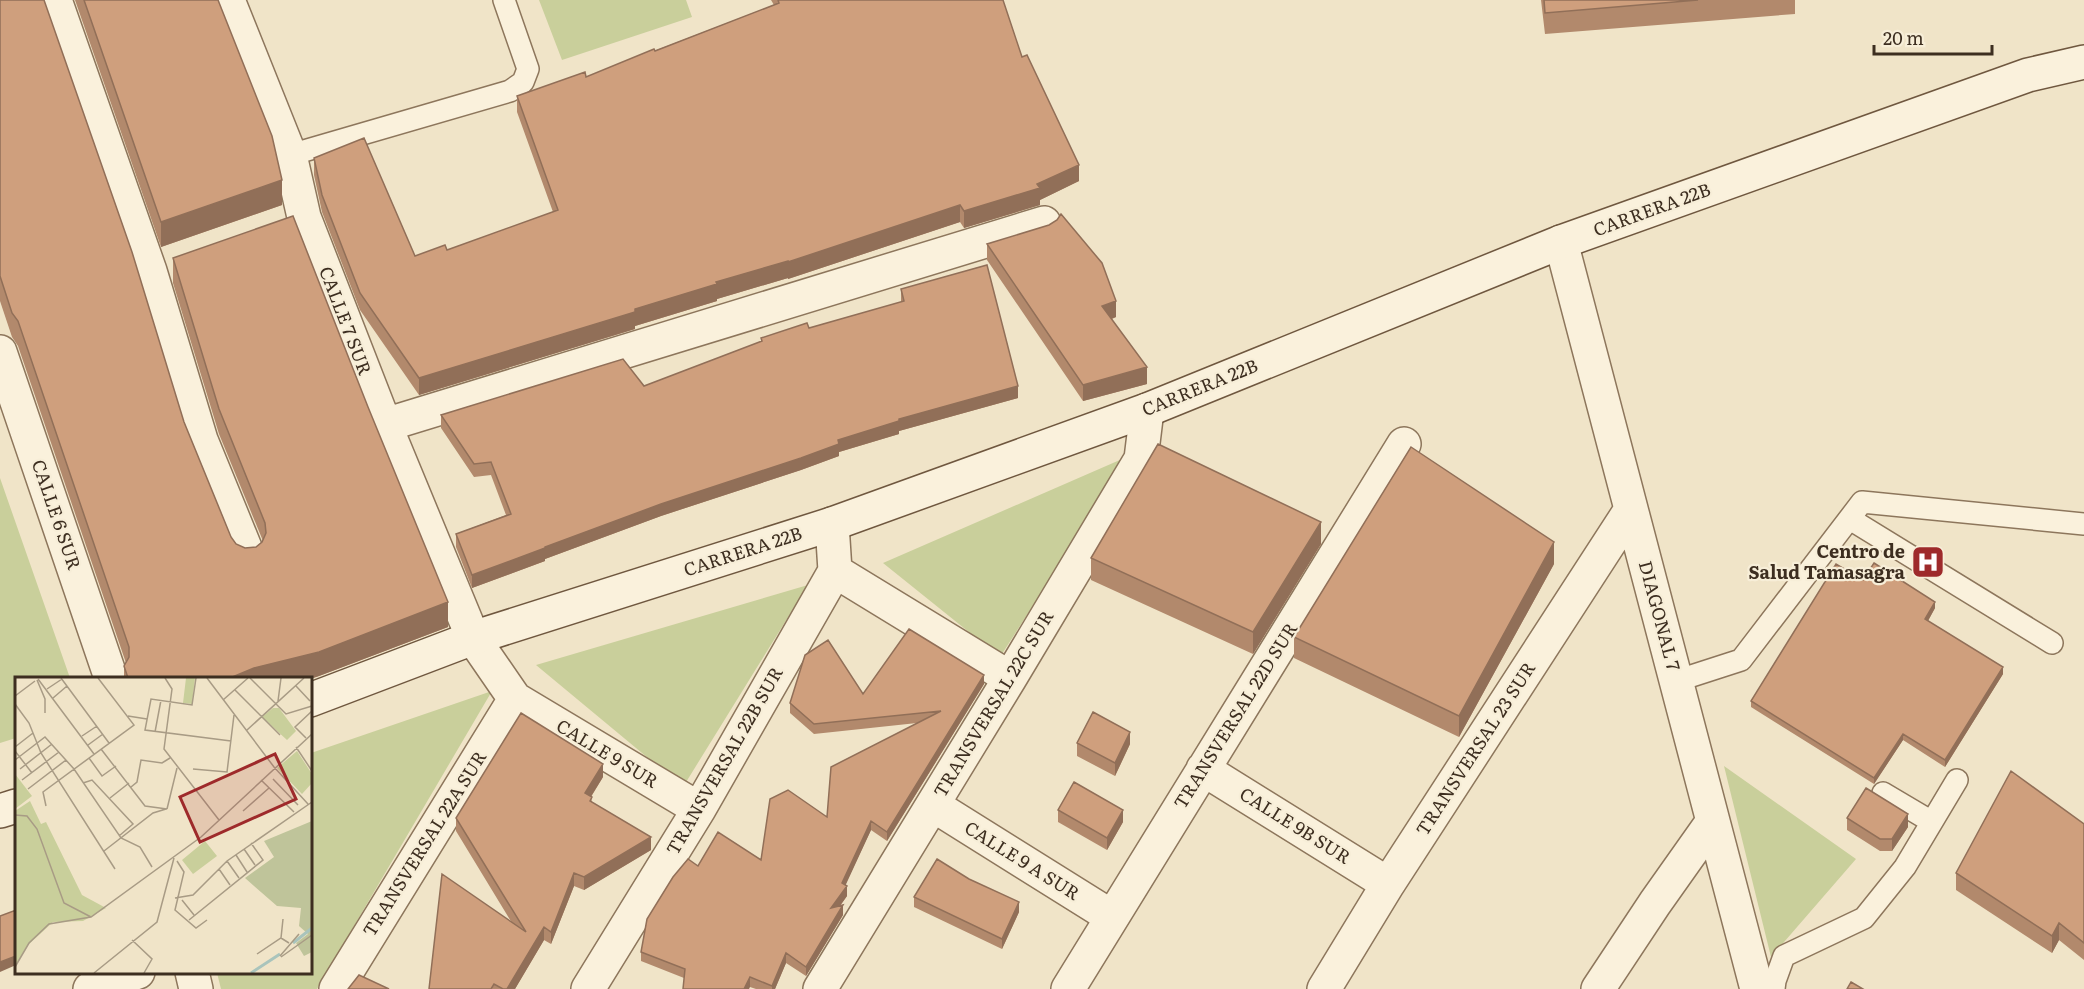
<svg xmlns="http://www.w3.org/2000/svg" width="2084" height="989" font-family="Literata,serif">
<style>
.green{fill:#c9cf9b}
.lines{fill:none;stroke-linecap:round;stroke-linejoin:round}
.lane-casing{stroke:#8d765c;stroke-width:24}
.street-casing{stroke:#8d765c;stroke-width:36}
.secondary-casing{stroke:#6f573f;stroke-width:36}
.lane{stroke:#faf1dc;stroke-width:21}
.street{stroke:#faf1dc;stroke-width:33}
.secondary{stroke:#faf1dc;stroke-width:33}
.wall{fill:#b2896c}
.shaded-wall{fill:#916f58}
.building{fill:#cf9f7d;stroke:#916f58;stroke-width:1.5}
.labels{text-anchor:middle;stroke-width:4.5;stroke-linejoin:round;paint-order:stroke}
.street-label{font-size:18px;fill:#3d2e20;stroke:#f7eed8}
.poi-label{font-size:18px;font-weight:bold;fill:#3d2e20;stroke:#f7eed8;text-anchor:end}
.inset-river{fill:none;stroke:#a9c4bc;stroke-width:3}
.inset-road{fill:none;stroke:#a89b85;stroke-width:1.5}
.view{fill:#9e2a2b;fill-opacity:0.15;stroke:#9e2a2b;stroke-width:3}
.inset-edge{fill:none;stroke:#3d2e20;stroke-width:3}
</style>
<rect width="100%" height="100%" fill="#f0e4c8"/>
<path class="green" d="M539,0H686L692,17L562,60Z
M1129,456L1000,657L883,563Z
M0,478L70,678H16V738L0,743Z
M808,585L683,787L536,665Z
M492,691L317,989H221L217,973L310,972L311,753Z
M1724,766L1856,859L1771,957Z"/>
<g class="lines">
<g class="lane-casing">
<path id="lane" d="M290,155L510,91L523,82L528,69L504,0
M1850,519L2052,643
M1676,681L1741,660L1862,502L2084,524
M1883,793L1932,822
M1774,989L1775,981L1784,956L1864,918L1905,867L1957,780"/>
</g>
<g class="street-casing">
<path id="street" d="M55,0L150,271L201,440L248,555
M228,0L290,155L304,217L385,425L473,638L515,699L699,809
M1561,242L1757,989
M0,352L111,678
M385,425L1044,223
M835,571L1010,678
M1203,769L1388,884
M933,805L1112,917
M192,972L196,989
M90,989L138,972
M336,989L515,699
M588,989L699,809L835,571L832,524
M820,989L1010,678L1141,459L1147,410
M1068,989L1404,444
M1324,989L1388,884L1630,511
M1598,989L1655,903L1713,821"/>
</g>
<g class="secondary-casing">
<path id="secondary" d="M310,700L473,638L832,524L1147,410L1561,242L2028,75L2084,62
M0,811L16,806"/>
</g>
<use href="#lane" class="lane"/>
<use href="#street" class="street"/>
<use href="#secondary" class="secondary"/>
</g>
<path class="wall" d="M0,0L184,422L231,537L236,544L245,548L256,547L263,541L219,434L173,283V258L448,627L319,676L310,679L124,678V666L126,663L18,346L12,337L0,301Z
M75,0H218L282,205L161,247Z
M771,0H1003L1022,57L1079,181L1040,200V205L964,228L960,222L788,279V278L717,299V301L635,326V329L419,395L360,310L322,212L314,175V158L415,256L447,250L553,212L517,112V96L586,77L774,5Z
M1541,0H1795V14L1545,34Z
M987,244L1116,317L1112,319L1147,384L1083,401L987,260Z
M901,289L1018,398L899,431V434L839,452V456L801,470L661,516L545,559V561L472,588L456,547V534L506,515L491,475L474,477L441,428V415L644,386L761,342V338L809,328L901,302Z
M1321,544L1253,654L1091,580V558Z
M1554,564L1459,737L1294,658V637Z
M1863,580L1935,608L1928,621L2003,674L1945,767L1903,740L1874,784L1751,707V701Z
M984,684L887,841L871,830L845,885L847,896L840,906L843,915L806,976L786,963L775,989H756L750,987L684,978L641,961V952L698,866L761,860L827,817L917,723L814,734L790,713V703L863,694Z
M1077,743L1130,744L1115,776L1077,756Z
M603,777L591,797L592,802L651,850L584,890L574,886L551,944L544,940L515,989H429L512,923L456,831V818Z
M1058,810L1123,822L1107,850L1058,822Z
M1847,818L1908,827L1892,851H1880L1847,830Z
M2084,824V960L2059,940L2052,953L1956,890V873Z
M914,897L1019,912L1002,949L914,907Z"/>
<path class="shaded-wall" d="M1079,165V181L1040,200V205L964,228V211L1037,184Z
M282,180V205L161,247V222Z
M960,205V222L788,279V262Z
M788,261V278L717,299V301L635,326V329L419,395V378L716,282Z
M1116,301V317L1102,322V306Z
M1147,367V384L1083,401V385Z
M1018,386V398L899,431V434L839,452V456L801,470L661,516L545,559V561L472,588V575L545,547L661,504L838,440L899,419Z
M1321,522V544L1253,654V632Z
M1554,542V564L1459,737V716Z
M448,602V627L319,676L310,679L230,678L254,668Z
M1935,602V608L1925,626V619Z
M2003,667V674L1945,767V760Z
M984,675V684L887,841V832Z
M1130,732V744L1115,776V763Z
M1903,734V740L1874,784V778Z
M603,764V777L585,806V793Z
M1123,810V822L1107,850V838Z
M1908,814V827L1892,851V839Z
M871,821V830L842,893V883Z
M651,837V850L584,890V877Z
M574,873V886L551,944V932Z
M847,886V896L831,918V908Z
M1019,902V912L1002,949V939Z
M843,905V915L806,976V967Z
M2059,923V940L2052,953V936Z
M544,927V940L515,989H507Z
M786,953V963L775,989H772V986Z
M16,956V965L0,972V962Z
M750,977V987L749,989H744Z"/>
<path class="building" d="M0,0H44L132,252L184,422L231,537L236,544L245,548L256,547L262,542L266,533L265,523L219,409L173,258L293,216L368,407L448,602L319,652L254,668L230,678H128L124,666L129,657V647L18,321L12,313L0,276Z
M84,0H218L272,136L282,180L161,222Z
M778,0H1003L1022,57L1027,55L1079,165L1037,184L1040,188L964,211L960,205L788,262V261L716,282L717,284L635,309V312L419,378L360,293L322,195L314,158L364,138L415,256L445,245L447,250L558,210L517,96L585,72L586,77L654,49L655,51L779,3Z
M1544,0H1698L1545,13Z
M1061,214L1102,263L1116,301L1102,306L1147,367L1083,385L987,244L1049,225L1057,220Z
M987,265L1018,386L899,419V421L838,440L839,444L801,458L661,504L545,547V548L472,575L456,534L511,514L491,462L474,464L441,415L623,359L644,386L762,341L761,338L807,323L809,328L904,301L901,289Z
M1158,444L1321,522L1253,632L1091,558Z
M1411,447L1554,542L1459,716L1294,637Z
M1874,563L1935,602L1925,619L2003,667L1945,760L1903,734L1874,778L1751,701L1836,564L1863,580Z
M909,629L984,675L887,832L871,821L842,883L847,886L831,908L843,905L806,967L786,953L772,986L750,977L744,989H683L685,969L641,952L647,919L673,877L688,859L698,866L718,832L761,860L770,799L788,790L827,817L831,767L941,711L814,724L790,703L805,655L828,640L863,694Z
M1093,712L1130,732L1115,763L1077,743Z
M521,713L603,764L585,793L592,797L590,801L651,837L584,877L574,873L551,932L544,927L507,989H503L494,984L491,989H429L442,874L526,932L456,818Z
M2011,771L2084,824V943L2059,923L2052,936L1956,873Z
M1074,782L1123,810L1107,838L1058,810Z
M1866,788L1908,814L1892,839H1880L1847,818Z
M937,859L969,879L1019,902L1002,939L914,897Z
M16,910V956L0,962V916Z
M359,975L389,989H348Z
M1851,982L1863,989H1847Z"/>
<defs>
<g id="hospital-square" transform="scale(1.725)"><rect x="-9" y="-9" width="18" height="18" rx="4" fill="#9e2a2b" stroke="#f7eed8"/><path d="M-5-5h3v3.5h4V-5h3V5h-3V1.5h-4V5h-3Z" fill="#fff"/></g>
</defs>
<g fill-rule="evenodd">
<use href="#hospital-square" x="1928" y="562"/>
</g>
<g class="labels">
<g class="street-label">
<text transform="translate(1652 210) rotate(-20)" y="6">CARRERA 22B</text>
<text transform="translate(345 321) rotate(69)" y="6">CALLE 7 SUR</text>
<text transform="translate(1200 388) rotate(-22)" y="6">CARRERA 22B</text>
<text transform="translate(56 515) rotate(71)" y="6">CALLE 6 SUR</text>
<text transform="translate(743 552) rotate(-18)" y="6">CARRERA 22B</text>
<text transform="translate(1659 616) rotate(75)" y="6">DIAGONAL 7</text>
<text transform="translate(994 704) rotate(-59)" y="6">TRANSVERSAL 22C SUR</text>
<text transform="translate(1236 716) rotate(-58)" y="6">TRANSVERSAL 22D SUR</text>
<text transform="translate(1476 749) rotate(-57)" y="6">TRANSVERSAL 23 SUR</text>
<text transform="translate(607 754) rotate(31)" y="6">CALLE 9 SUR</text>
<text transform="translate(725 761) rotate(-60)" y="6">TRANSVERSAL 22B SUR</text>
<text transform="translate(1295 826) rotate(32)" y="6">CALLE 9B SUR</text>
<text transform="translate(425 844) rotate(-58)" y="6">TRANSVERSAL 22A SUR</text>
<text transform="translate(1022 861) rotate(32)" y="6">CALLE 9 A SUR</text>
</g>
<g class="poi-label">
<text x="1905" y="558">Centro de<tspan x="1905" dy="21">Salud Tamasagra</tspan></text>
</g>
</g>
<g transform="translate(15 677)">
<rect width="297" height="297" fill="#f0e4c8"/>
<path d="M171,1H180L177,27L168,26ZM258,31H264L281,54L272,63L247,40ZM282,74L297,97V106L287,117L262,91ZM0,97L17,119L0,132ZM15,124L26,147L31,145L67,218L91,231L68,244L38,245L12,269L0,290V134ZM190,164L202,179L178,197L167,183Z" fill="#c9cf9b"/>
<path d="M297,144V275L289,279L281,266L293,257L284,249L286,231L262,229L230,201L259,180L249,164Z" fill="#bfc49a"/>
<path class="inset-river" d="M278,266L297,251M236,296L265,277"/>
<path class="inset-road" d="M46,1L94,66M150,1L157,12L149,72L204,143M181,1L177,28L136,22L130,53L216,64M192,1L259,90L293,127M235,1L271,37L297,29M23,2L79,77M22,3L30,22V36M281,9L295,24M32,12L47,2M220,13L265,58M0,19L20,4M38,21L52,9M208,23L233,1M263,24L266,1M0,27L14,46L26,76L100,192M113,39L132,42M232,53L289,1M140,55L146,23M67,59L82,49M291,61L280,50L297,34M73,68L88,57M0,70L18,56M281,70L297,94M86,72L130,129L152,132M0,74L17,96M74,81L87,99L101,89M0,83L30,60L59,92L106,161L125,170L137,190M5,92L37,67M178,92L212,95L219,38M258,102L283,128M7,103L44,75M246,103L279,135M68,106L77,103L118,147L104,159M116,110L122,105L126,83L147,86L155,81M13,112L51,83M95,121L114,106M31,129L28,115L119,48L83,1M152,132L162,91M228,134L254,111M0,138L12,139L22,152L49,226L76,240M229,172L240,188M89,174L138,136L151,132M221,178L232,195M162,184L169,195L160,233L181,251L192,243M212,184L224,201M204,192L215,208M160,221L178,218L212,184L297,125M167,223L179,238M174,243L248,183L236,166M266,261L268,242M117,263L137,282L129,296M242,277L266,261L274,266M265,279L284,257M266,280L297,258M0,290L14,266L34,247L76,240L186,160L297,57M79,296L142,245L159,181"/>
<path class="view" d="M260,77L281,122L185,165L165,120Z"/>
<rect width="297" height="297" class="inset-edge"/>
</g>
<path d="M1874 45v9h118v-9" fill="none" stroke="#3d2e20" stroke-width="3"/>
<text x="1883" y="45" font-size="18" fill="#3d2e20" stroke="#f7eed8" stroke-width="4.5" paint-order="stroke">20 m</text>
</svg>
